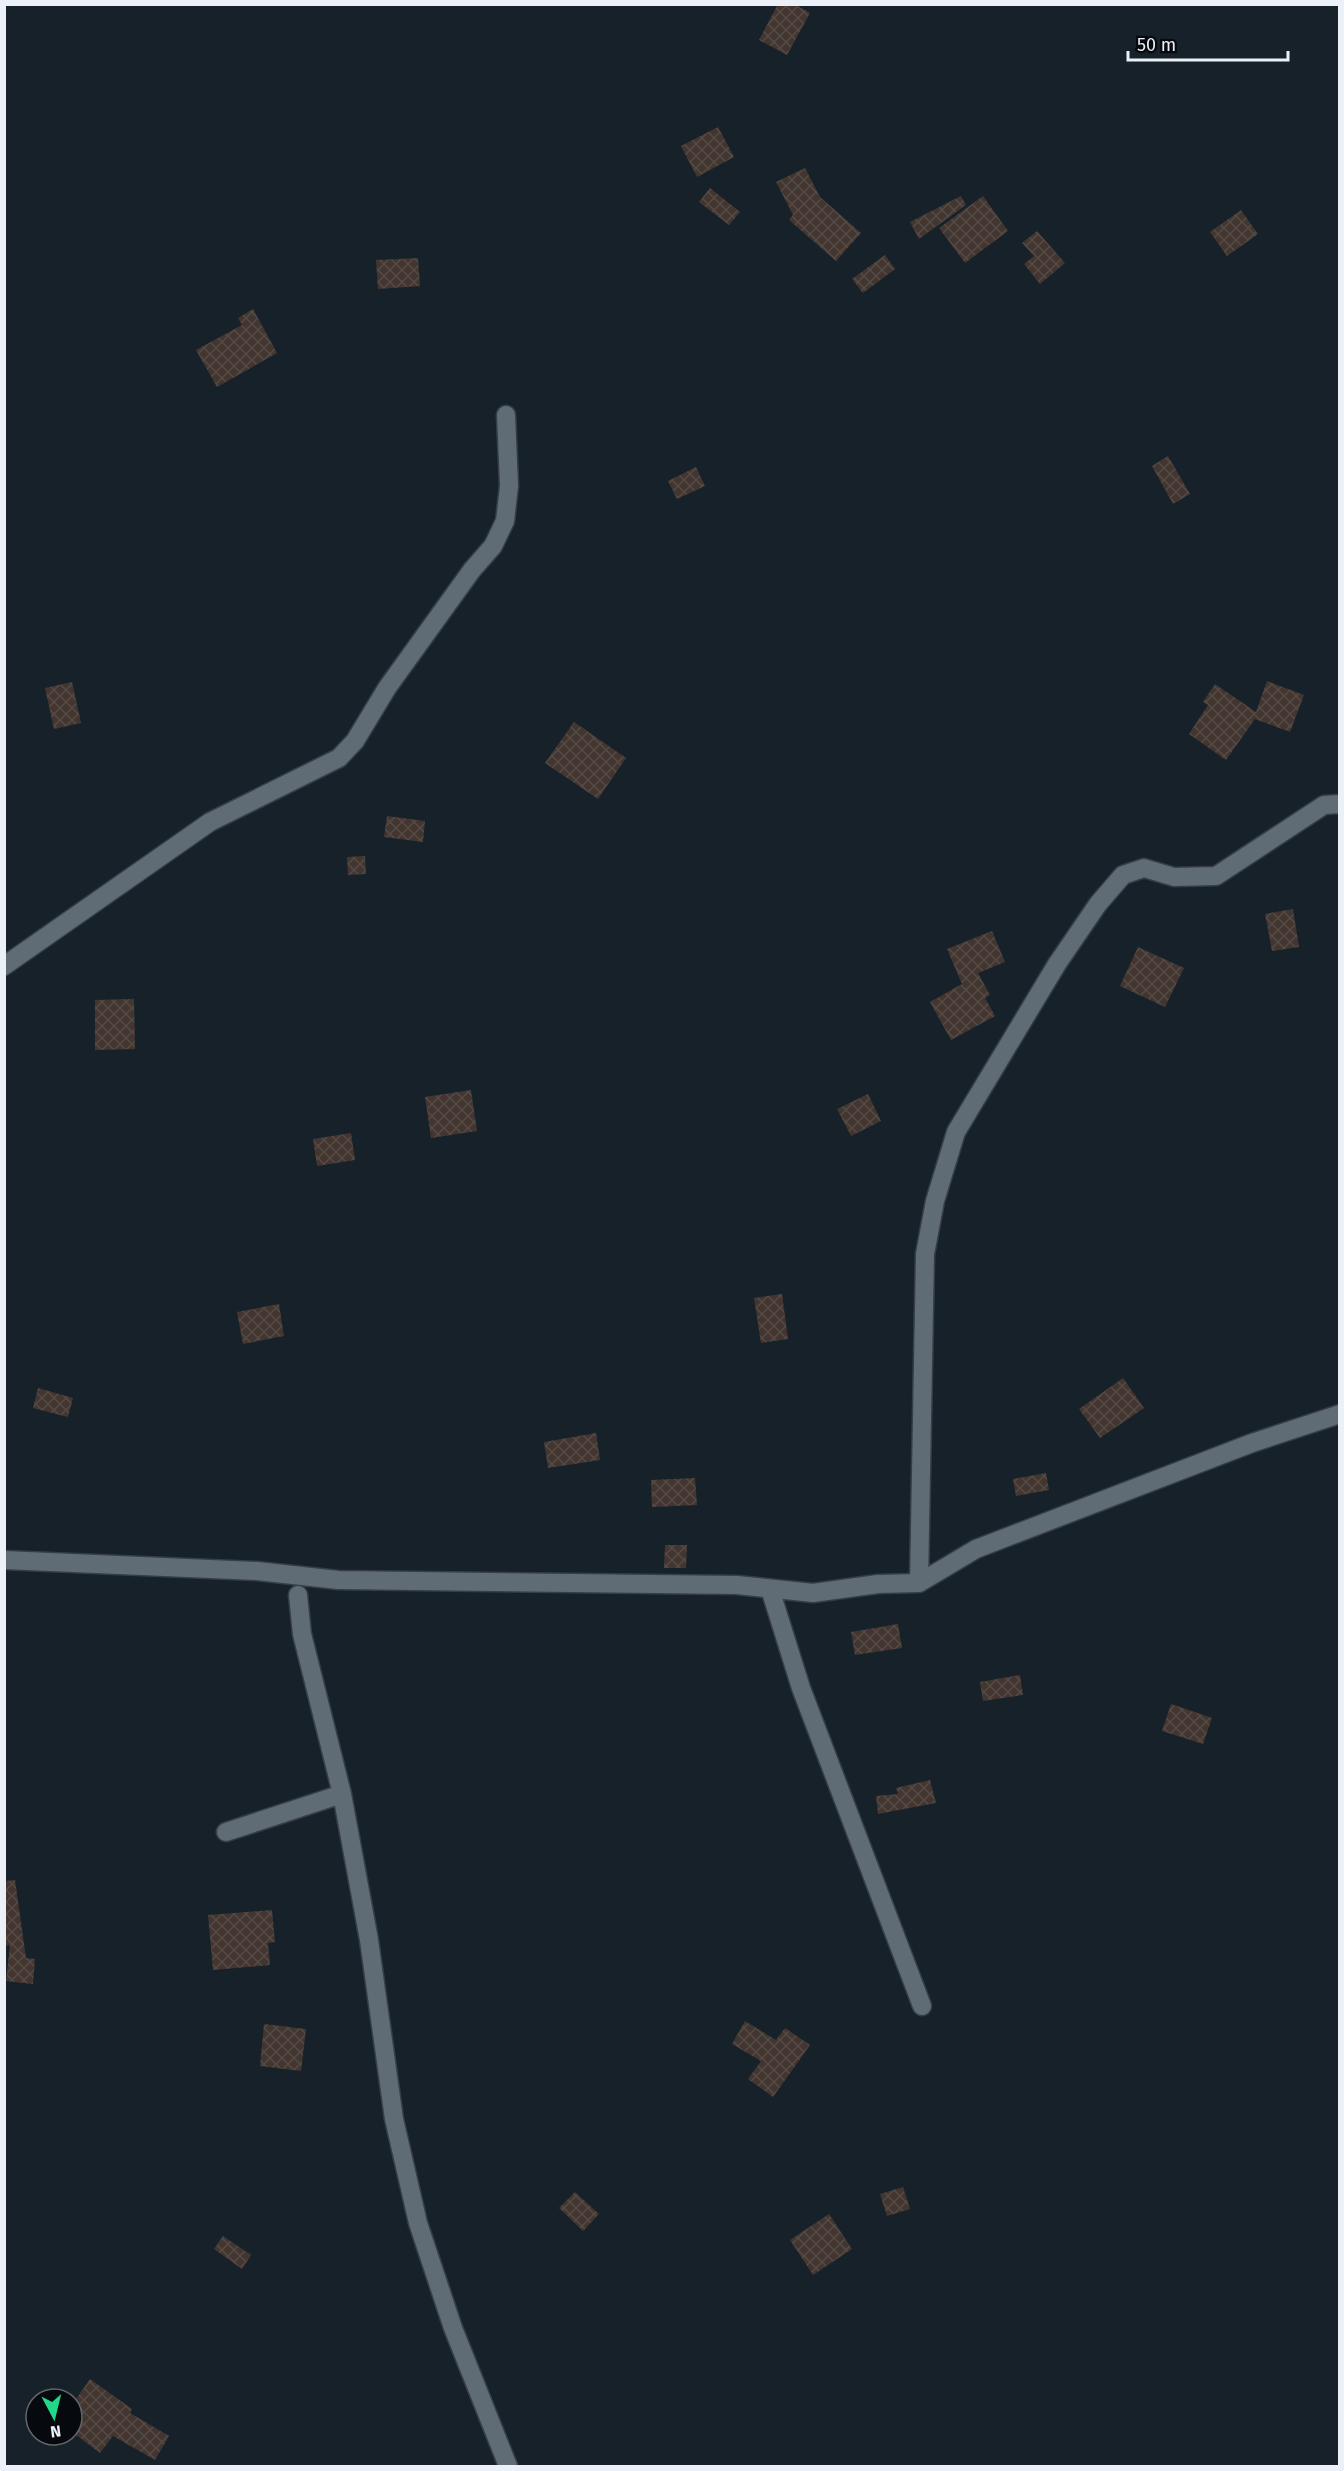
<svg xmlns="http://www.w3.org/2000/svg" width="1344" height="2471" font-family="'Fira Sans',sans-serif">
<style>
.building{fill:url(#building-cross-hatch)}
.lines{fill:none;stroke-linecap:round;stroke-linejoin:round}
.minor-casing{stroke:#363d44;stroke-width:21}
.minor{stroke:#5f6b75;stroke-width:18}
</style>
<defs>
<pattern id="building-cross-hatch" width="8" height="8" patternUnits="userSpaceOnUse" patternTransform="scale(1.5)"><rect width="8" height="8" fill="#433630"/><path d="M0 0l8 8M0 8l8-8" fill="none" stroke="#554a44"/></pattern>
</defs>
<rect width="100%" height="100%" fill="#17212a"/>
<path class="building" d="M778,4H794L810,13L787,55L759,40Z
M718,127L734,157L697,177L681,146Z
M805,168L820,197L861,233L836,261L789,220L793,215L776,182Z
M710,188L740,212L729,225L699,202Z
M961,196L966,205L919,239L910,222Z
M983,196L1008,231L965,263L939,228Z
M1241,210L1258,234L1227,256L1210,232Z
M1037,231L1065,263L1040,284L1024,264L1034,256L1022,243Z
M885,255L895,269L863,293L852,279Z
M418,258L420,286L378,289L376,260Z
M253,309L277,353L217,387L196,350L242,325L238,318Z
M1168,456L1190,494L1173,504L1152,466Z
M696,467L705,486L677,499L668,481Z
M1267,681L1304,695L1290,732L1255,719L1226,760L1189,734L1208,705L1203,702L1215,684L1256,712Z
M72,682L81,723L54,729L45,688Z
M574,722L626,758L598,799L545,763Z
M387,816L425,821L423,842L384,837Z
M365,856L366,874L348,875L347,857Z
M1293,909L1299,947L1272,951L1265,914Z
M992,931L1005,962L978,973L990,995L985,998L995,1016L951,1040L930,1002L962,984L947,949Z
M1138,947L1184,968L1165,1007L1120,986Z
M134,999L135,1049L95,1050V1000Z
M471,1090L477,1131L431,1138L425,1097Z
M868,1094L881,1121L851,1136L837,1109Z
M351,1133L355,1160L317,1166L313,1139Z
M782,1294L788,1339L761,1343L754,1298Z
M279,1304L284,1336L243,1344L237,1312Z
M1123,1378L1144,1408L1100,1438L1079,1409Z
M38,1388L73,1398L68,1417L33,1408Z
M596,1433L600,1460L548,1468L544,1442Z
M1046,1473L1049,1490L1016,1496L1013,1479Z
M695,1478L697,1505L652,1507L651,1480Z
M665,1545H687L686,1568H664Z
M898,1624L902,1648L855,1655L851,1632Z
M1020,1675L1023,1695L983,1701L980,1682Z
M1171,1704L1212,1718L1203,1744L1162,1731Z
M930,1780L936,1803L878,1814L876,1796L898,1794L896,1788Z
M15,1880L26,1958L35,1959L33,1984L6,1981L10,1945L4,1946V1881Z
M272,1910L275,1942L268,1943L270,1965L213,1970L208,1915Z
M745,2021L776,2040L785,2028L810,2045L773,2097L748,2079L761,2061L732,2044Z
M264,2024L306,2029L301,2071L260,2066Z
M903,2187L910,2209L887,2216L880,2194Z
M575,2192L599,2214L583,2231L559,2208Z
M829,2214L852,2249L813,2275L790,2240Z
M223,2236L251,2255L242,2269L214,2249Z
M90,2379L132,2409L130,2413L169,2436L155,2460L113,2436L100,2453L72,2432V2405Z"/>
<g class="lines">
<g class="minor-casing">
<path id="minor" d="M4,966L210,822L339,758L355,741L387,688L472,570L493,546L505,521L509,486L506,415
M4,1560L257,1571L338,1580L737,1585L813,1593L878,1584L919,1583L976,1549L1252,1443L1340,1414
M919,1583L925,1254L935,1201L956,1132L1057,964L1098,904L1123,875L1144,868L1174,877L1216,876L1324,805L1340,804
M770,1589L801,1688L922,2006
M298,1595L302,1634L342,1794L369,1940L394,2119L418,2223L453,2328L508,2466
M226,1832L342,1794"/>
</g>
<use href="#minor" class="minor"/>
</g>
<rect width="1344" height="2471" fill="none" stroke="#ebf1f7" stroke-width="12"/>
<g transform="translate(54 2417) rotate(173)"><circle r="28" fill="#060a0e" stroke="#62666b" stroke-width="1.5"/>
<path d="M0-4.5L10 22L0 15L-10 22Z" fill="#20d887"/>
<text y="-9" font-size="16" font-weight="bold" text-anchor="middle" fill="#ebf1f7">N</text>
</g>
<path d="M1128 51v9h160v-9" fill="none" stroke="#ebf1f7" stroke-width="3"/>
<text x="1137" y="51" font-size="18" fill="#ebf1f7" stroke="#060a0e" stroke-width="4.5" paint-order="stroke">50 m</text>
</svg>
